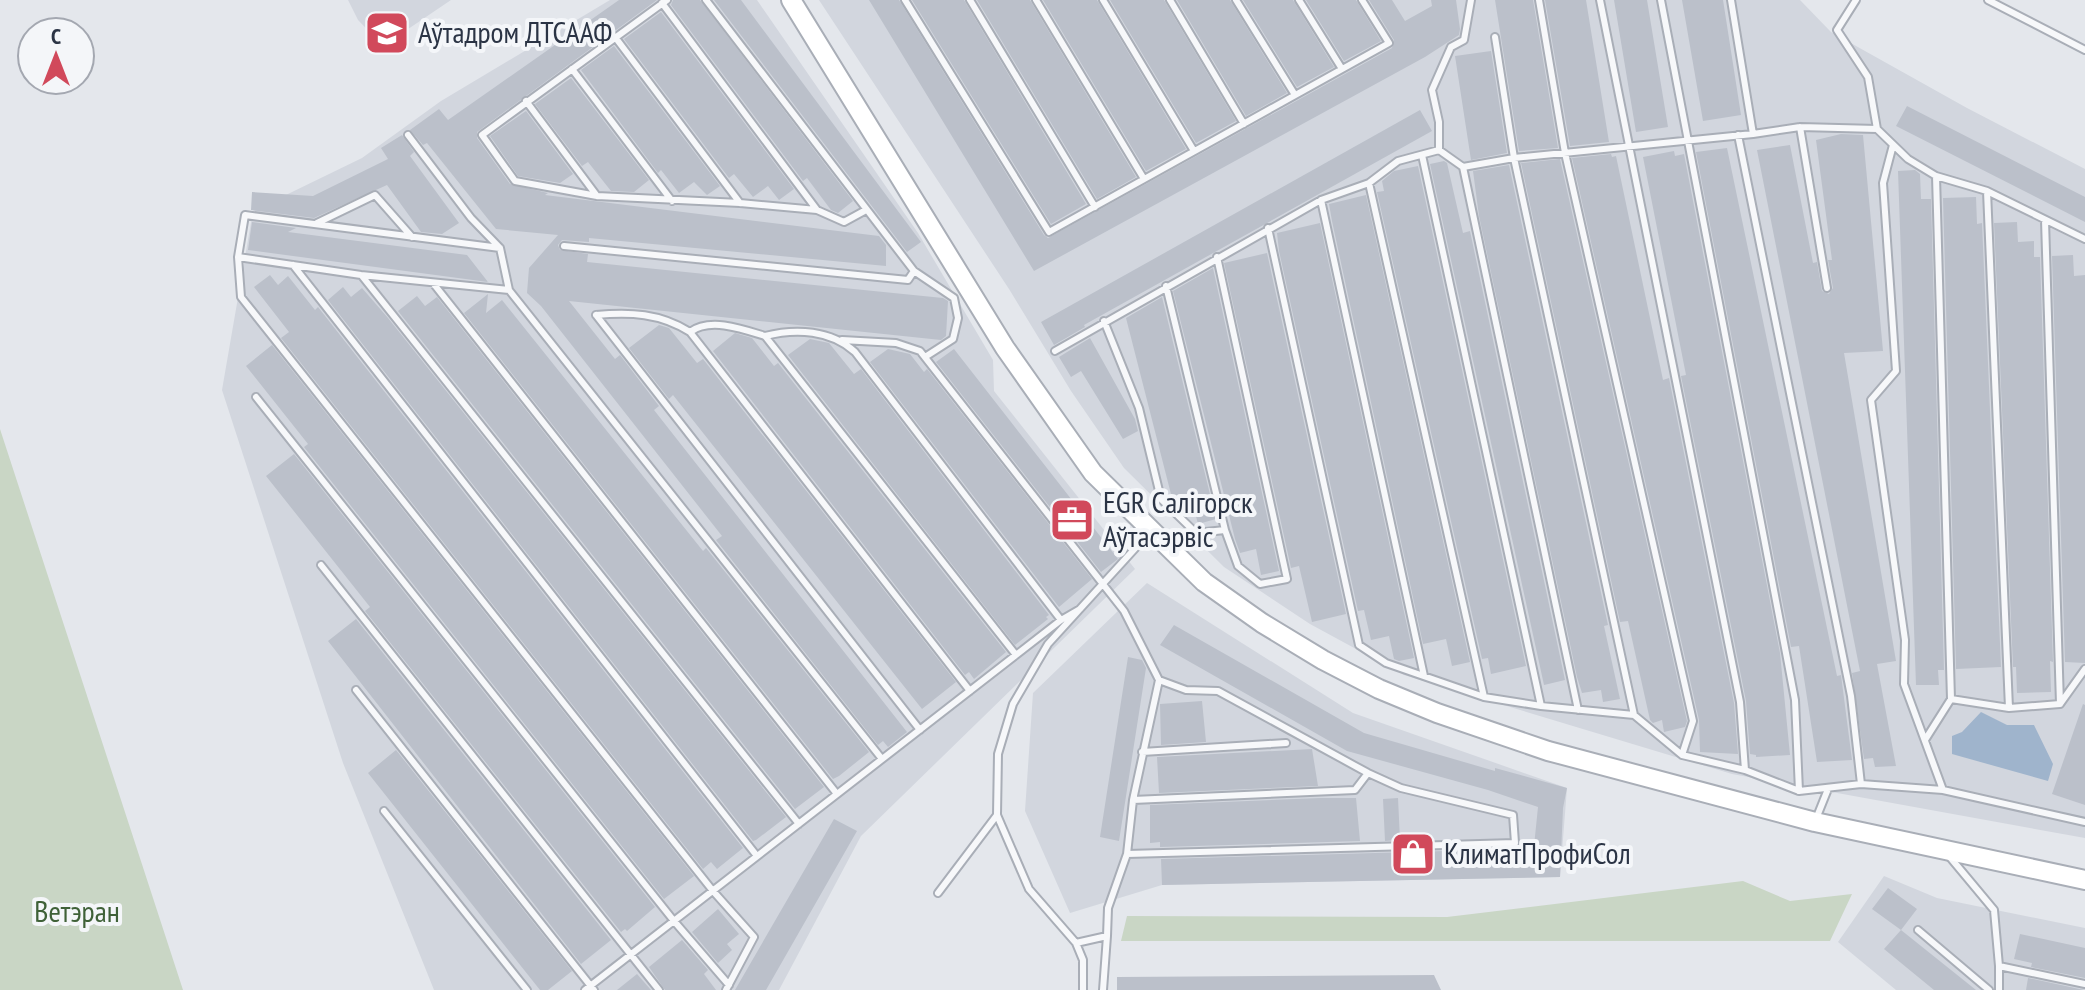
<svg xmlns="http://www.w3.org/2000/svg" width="2085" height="990" font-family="'PT Sans Narrow',sans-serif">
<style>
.built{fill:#d2d6de}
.green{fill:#c9d6c5}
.water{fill:#9fb4cc}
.building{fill:#bbc0ca}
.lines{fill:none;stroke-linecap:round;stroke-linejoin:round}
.lane-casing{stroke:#a9aeb7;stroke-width:10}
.secondary-casing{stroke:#a9aeb7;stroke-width:22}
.lane{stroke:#f7f8fa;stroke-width:6}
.secondary{stroke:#fff;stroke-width:18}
.labels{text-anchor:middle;stroke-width:8;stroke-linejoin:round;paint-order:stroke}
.poi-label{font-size:30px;fill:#2b3445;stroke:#f4f6f9;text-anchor:start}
.park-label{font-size:30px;fill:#3f6138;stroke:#f4f6f9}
</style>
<rect width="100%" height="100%" fill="#e4e7ec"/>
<path class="built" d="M348,0H451L383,46L358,20Z
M610,0H757L918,233L993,360L994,391L1135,569L861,836L779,990H434L343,763L222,390L253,211L362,158L441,101Z
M819,0H1800L1831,32L1967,108L2085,169V838L1732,774L1404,675L1310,624L1224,567L1124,468L1071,391L1009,289Z
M1147,583L1353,713L1567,788L1560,877L1162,885L1070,913L1025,811L1033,693Z
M1884,876L1937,898L2085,928V990H1896L1838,942Z"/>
<path class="green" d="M0,429L183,990H0Z
M1743,881L1790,901L1852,894L1830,941H1121L1127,916L1447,917Z"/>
<path class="water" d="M1981,712L2007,725H2034L2053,764L2048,781L1952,754V736L1962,732Z"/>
<path class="building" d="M619,0H657L477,132V138L510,184L548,193L545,195L879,236L886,245V266L589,238V242L562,240L558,245L560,250L588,254L587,262L943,298L948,301L946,336L941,340L569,301L615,359L620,355L659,406L654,410L907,732L888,747L883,741L878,745L716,540L722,536L541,306L527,293L529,268L558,235L496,229L427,143L423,145L410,130L439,109L448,120Z
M673,0H700L853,201L838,213L831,210L807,178L803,181L671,5Z
M714,0H741L921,242L907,252Z
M869,0H899L1044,235L1048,238L1392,48L1394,40L1369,0H1392L1405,21L1432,6L1431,0H1456L1460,29L1459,35L1425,57L1034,271Z
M912,0H964L1086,204L1051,224Z
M977,0H1030L1136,177L1097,199Z
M1043,0H1097L1186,149L1146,171Z
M1110,0H1164L1236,121L1196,143Z
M1177,0H1230L1287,93L1246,116Z
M1243,0H1293L1334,67L1297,87Z
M1306,0H1356L1381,41L1344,61Z
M1495,0H1533L1558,148L1519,151Z
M1545,0H1586L1609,142L1570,146Z
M1614,0H1647L1668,127L1636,132Z
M1682,0H1723L1741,115L1703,121Z
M661,12L794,189L779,200L768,186L753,197L734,174L729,178L624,39Z
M614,46L720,186L707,195L694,182L679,193L661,170L658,173L581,70Z
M1491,51L1507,153L1471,160L1455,56Z
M571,78L649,180L634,192L611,191L588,162L582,166L535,104Z
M1907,106L2085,197V222L1896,126Z
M1420,110L1432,131L1084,325L1085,327L1054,345L1041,322Z
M526,111L573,174L560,183L518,176L490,136Z
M1841,134L1863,135L1883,351L1844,353L1896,661L1877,664L1896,766L1875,767L1873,758L1864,759L1852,673L1860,671L1757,150L1790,145L1813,263L1817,262L1822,291L1829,294L1833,288L1828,260H1832L1816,140Z
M402,135L414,152L410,156L459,223L442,234L421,232L387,185L314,218L251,210L252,192L313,196L388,159L381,148Z
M1727,148L1837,676L1841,675L1852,760L1817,762L1799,646L1791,647L1696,152Z
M1674,151L1675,156L1684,154L1780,653L1790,755L1756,757V755L1750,754L1746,701L1681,376L1686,375L1643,157Z
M1611,154L1612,157L1616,156L1663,380L1669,378L1734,703L1738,754L1700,752L1699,720L1572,158Z
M1560,159L1687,721L1685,727L1664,732L1662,720L1653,723L1650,720L1628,621L1620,622L1521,163Z
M1444,161L1447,163L1463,233L1470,231L1565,680L1544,685L1430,164Z
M1509,165L1608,625L1604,626L1620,699L1603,702L1601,690L1582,693L1577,677L1479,216L1473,171Z
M1418,166L1526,666L1491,674L1488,658L1482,659L1377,192L1384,191L1382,181L1394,171Z
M1915,170L1920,174L1921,199H1931L1944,670H1938L1939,685H1916L1898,171Z
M1366,195L1470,662L1452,666L1446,639L1423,644L1332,221L1329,204Z
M1976,197L1977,224L1982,223L2001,667L1956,669L1943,198Z
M252,222L296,228L288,232L467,255L488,282L248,250Z
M2017,222L2018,242L2034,241V257H2040L2053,662L2050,661L2051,692L2017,693L2016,667H2013L1994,223Z
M1320,223L1414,658L1399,661L1394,659L1389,636L1371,640L1364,610L1358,611L1279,251L1277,233Z
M1267,253L1346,614L1312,622L1299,566L1291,568L1224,263Z
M2073,255L2074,276L2085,275V663L2065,662L2052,256Z
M1213,268L1279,571L1261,575L1256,549L1240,553L1235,539L1173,291Z
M270,275L278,285L288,276L315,310L318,307L743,848L717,869L711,862L703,869L281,338L289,332L254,287Z
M343,287L351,297L362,288L388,318L786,817L756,840L753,841L328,300Z
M488,294L486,313L502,300L703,551L706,548L869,752L839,776L833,779L464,313Z
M417,296L425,306L437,297L824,787L795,809L398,311Z
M1162,297L1216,519L1198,524L1191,497L1173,502L1126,318Z
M659,325L669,328L697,363L703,359L956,682L922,709L673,395L669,399L629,348Z
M735,333L752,338L774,366L778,363L1006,652L974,679L969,672L965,675L713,351Z
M1090,338L1135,419L1138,431L1123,439L1081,371L1071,377L1059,357Z
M810,339L829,343L854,374L861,369L1049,615L1046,617L1048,619L1015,645L788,355Z
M272,345L694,876L664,899L304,447L308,444L246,366Z
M888,349L910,354L924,372L927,369L1092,579L1059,607L870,362Z
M954,349L1118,559L1101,572L936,362Z
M294,454L655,907L627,931L625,929L621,932L365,611L370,607L266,476Z
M356,619L611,940L581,964L328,641Z
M1174,625L1364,733L1495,771V768L1567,788L1563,808L1560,877L1162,885L1161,859L1515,849L1534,846L1538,807L1488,790L1347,751L1160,645Z
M1128,657L1142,660L1146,668L1119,841L1100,837Z
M1202,701L1206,742L1161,745L1160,704Z
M2083,704L2085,705V805L2052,794Z
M1312,749L1318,786L1159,793L1157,757Z
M396,750L572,971L548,990H540L368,773Z
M1320,798H1356L1360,841L1160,847V842L1150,843V805Z
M1398,798L1400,840L1385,841L1383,799Z
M834,819L857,831L766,990H735Z
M1888,888L1917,909L1901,930L1872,909Z
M718,909L739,934L727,944L732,950L718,963L692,932Z
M1901,930L1976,990H1934L1884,949Z
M2020,934L2085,948V978L2031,967L2032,963L2014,959Z
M682,940L708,970L704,974L716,990H665L649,967Z
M637,974L651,990H617Z
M1434,975L1441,990H1117V977Z
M2028,978L2084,990H2085H2026Z"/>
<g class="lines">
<g class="lane-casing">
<path id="lane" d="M667,0L482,135L515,181L597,196L740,203L817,210L844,222L866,210
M905,0L1049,232L1389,43L1362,0
M970,0L1095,207
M1036,0L1144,179
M1103,0L1194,151
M1170,0L1244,124
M1236,0L1295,95
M1299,0L1342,69
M1539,0L1565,153L1693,721L1682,755
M1600,0L1740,702L1745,770
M1661,0L1795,700L1799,791
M1988,0L2085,50
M662,3L817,210
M615,37L740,203
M1495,37L1514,158L1634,715
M572,69L672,201
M526,101L597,196
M1800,127L1827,288
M1877,129L1908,159L1936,176L1987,191L2085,239
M1753,134L1800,127L1877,129L1868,77L1837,30L1856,0
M408,135L471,218L500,248L509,290L882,759
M1738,135L1851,696L1861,784
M1893,145L1883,183L1896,371L1871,400L1905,640L1904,684L1943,790
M1439,150V122L1432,90L1451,47L1464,40L1471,0
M1422,155L1541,706
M1463,167L1578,710
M1936,176L1951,699
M1369,183L1484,697
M1987,191L2009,708
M1321,200L1424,676
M2045,220L2060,704
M317,223L375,195L412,237
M1268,228L1359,645L1386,663L1484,697L1541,706L1634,715L1682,755L1745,770L1799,791L1861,784L1943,790L2085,822
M564,246L908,280L914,271L706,0
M238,257L245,215L500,248
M293,265L757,856
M914,271L954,298L958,318L953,339L925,357
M362,276L799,824
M433,283L837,794
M1166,286L1225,530
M509,290L361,275L238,257L241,297L713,891L754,937L726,990
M596,315C630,312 660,313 690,332L970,691
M596,315L920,730
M1104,321L1139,408L1161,499L1196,533L1225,530L1238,566L1260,584L1287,579L1217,257
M690,332C710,317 743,329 765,336L1016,655
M765,336C796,328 831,330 855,352L1061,620
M842,340L896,343L920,351L1124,611L1159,680L1133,800L1127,854L1108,908L1107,936
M1055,351L1321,200L1369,183L1398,161L1439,150L1463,167L1514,158L1753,134L1731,0
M256,397L674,921L729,985
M321,565L659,990
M356,690L594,990
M1925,740L1951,699L2009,708L2060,704L2085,669
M1142,752L1286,743
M1133,800L1355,790L1368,773
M384,811L527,990
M1816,819L1828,789
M1127,854L1515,843L1513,815L1401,788L1368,773L1218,691L1186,690L1159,680
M1949,856L1994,910L1999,966L2085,984
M938,893L997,815
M1918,930L1989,990
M1076,943L1107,936L1103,990
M1999,966V990
M585,990L1061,620L1080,609
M1083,990V960L1076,943L1029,889L997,815L998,754L1013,704L1048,644L1150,532"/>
</g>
<g class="secondary-casing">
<path id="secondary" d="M791,0L1005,348L1093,473L1204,582L1262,623L1323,660L1379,689L1437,713L1548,751L1815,822L2085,880"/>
</g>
<use href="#lane" class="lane"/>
<use href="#secondary" class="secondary"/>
</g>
<defs>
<g id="school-square" transform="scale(2.3)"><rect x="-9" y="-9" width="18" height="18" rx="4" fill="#d1495b" stroke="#f4f6f9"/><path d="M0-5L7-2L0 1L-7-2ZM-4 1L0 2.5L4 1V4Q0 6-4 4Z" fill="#fff"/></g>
<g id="office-square" transform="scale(2.3)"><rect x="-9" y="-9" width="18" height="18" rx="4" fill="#d1495b" stroke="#f4f6f9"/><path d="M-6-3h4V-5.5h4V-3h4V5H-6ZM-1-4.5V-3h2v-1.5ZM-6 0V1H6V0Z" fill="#fff"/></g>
<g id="shop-square" transform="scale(2.3)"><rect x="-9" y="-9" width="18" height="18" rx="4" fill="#d1495b" stroke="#f4f6f9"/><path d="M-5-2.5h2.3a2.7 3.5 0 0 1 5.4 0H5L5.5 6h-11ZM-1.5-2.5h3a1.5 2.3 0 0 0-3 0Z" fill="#fff"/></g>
</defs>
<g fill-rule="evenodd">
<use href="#school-square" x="387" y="33"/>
<use href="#office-square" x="1072" y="520"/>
<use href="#shop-square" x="1413" y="854"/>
</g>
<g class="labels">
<g class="poi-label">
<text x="418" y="43">Аўтадром ДТСААФ</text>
<text x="1103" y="513">EGR Салігорск<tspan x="1103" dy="34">Аўтасэрвіс</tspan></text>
<text x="1444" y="864">КлиматПрофиСол</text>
</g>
<g class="park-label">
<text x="77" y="922">Ветэран</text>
</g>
</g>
<g transform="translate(56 56)"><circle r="38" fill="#f4f6f9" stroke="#a4a8b1" stroke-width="2"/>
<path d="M0-6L14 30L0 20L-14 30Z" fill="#d1495b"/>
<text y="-12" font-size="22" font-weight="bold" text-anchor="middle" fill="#2b3445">С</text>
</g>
</svg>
